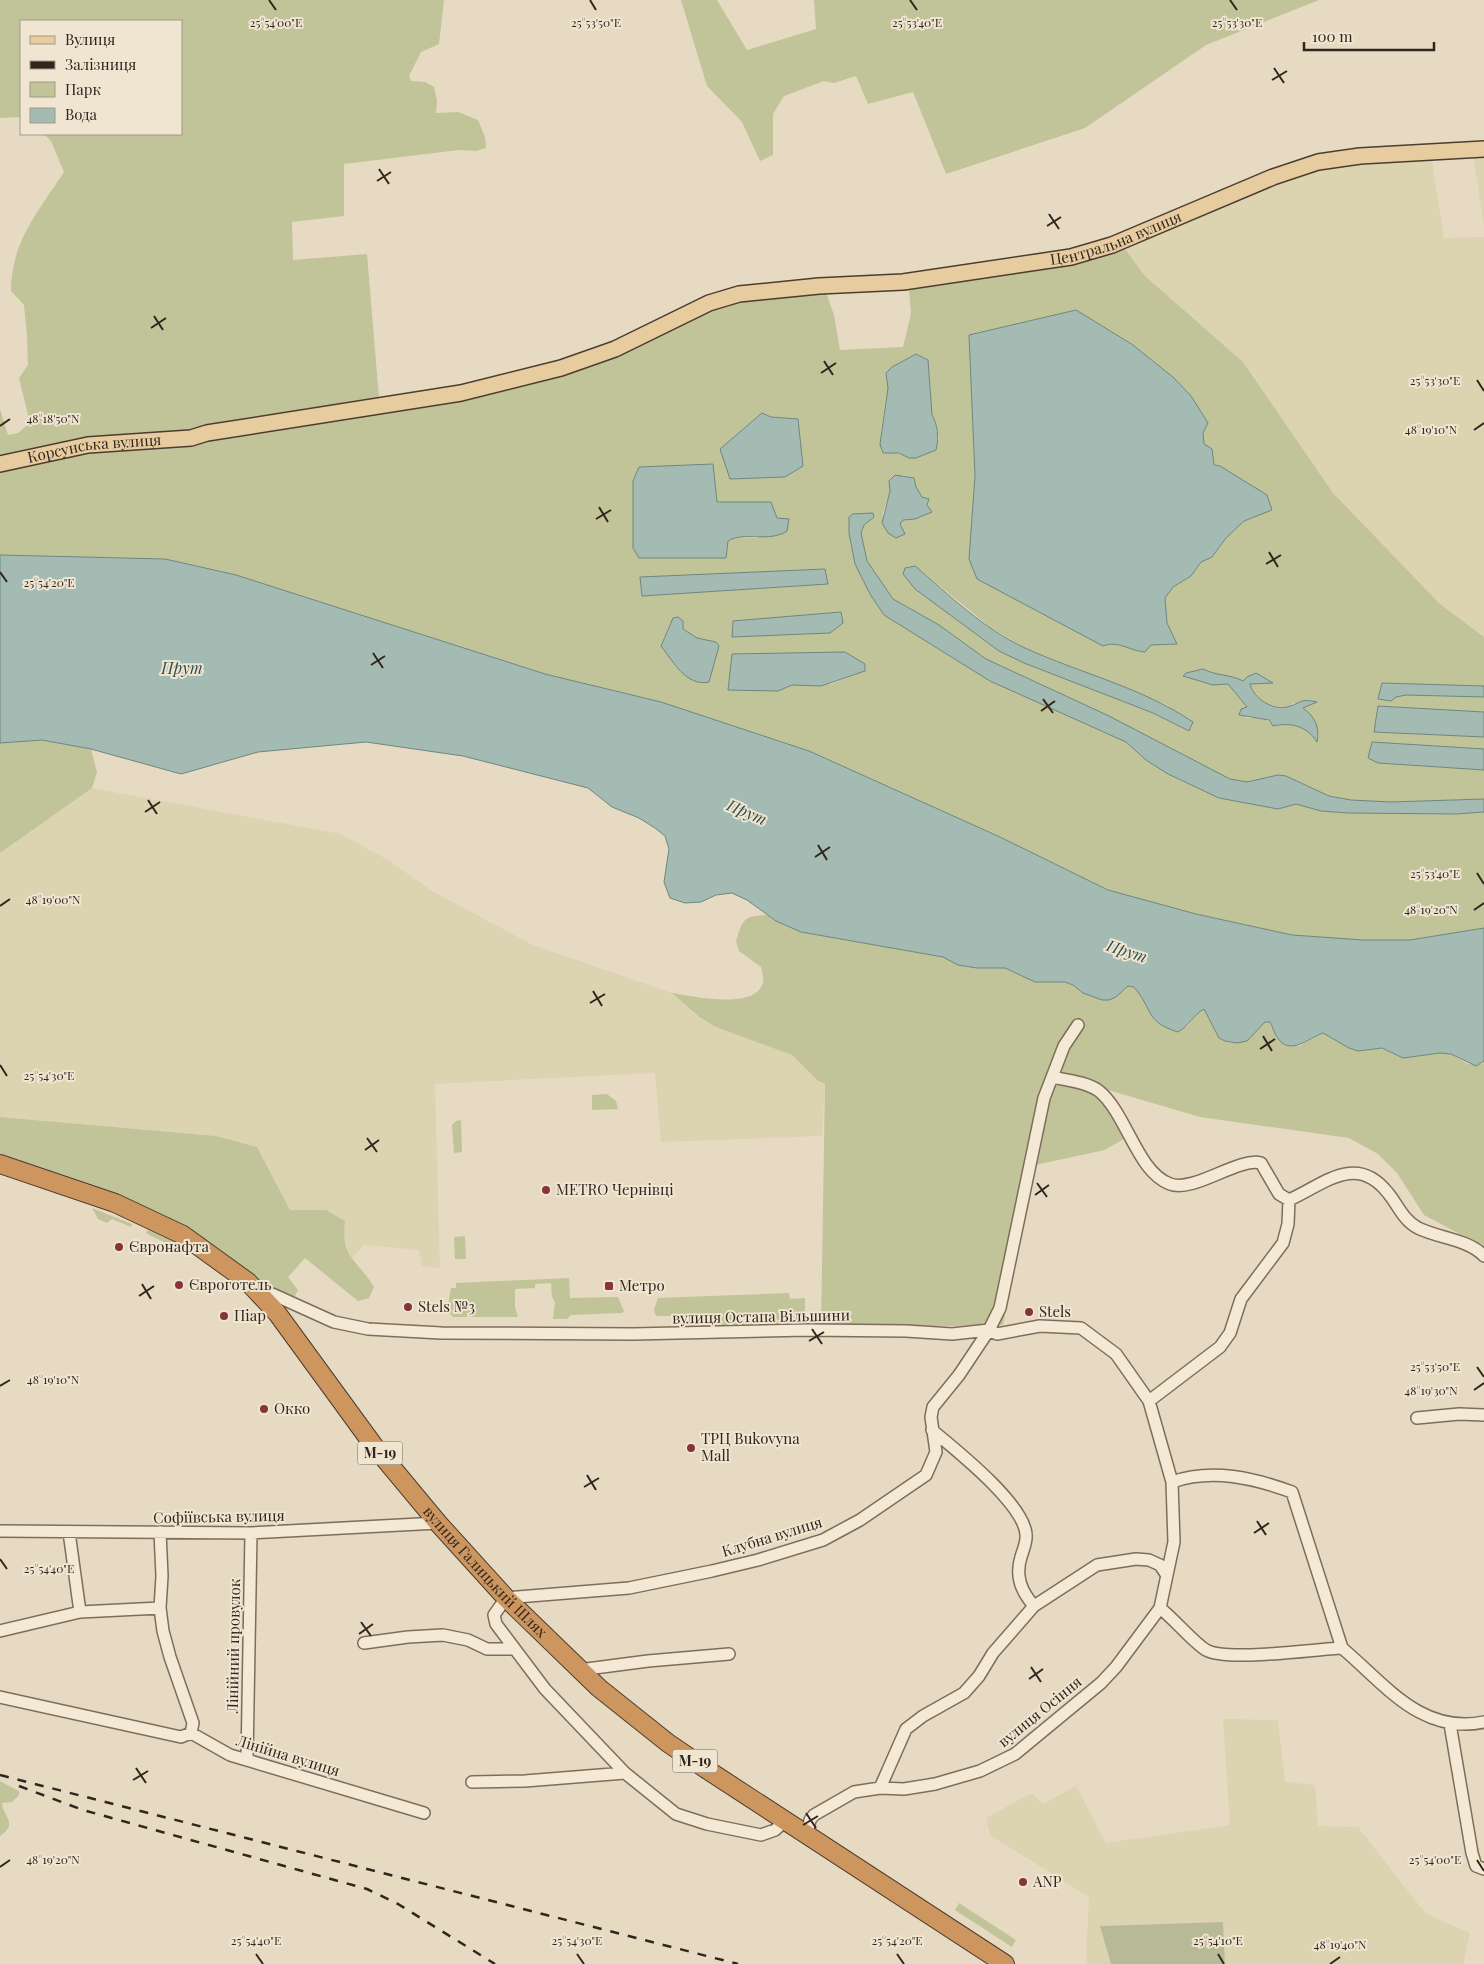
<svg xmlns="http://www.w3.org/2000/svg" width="1484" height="1964" font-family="'Playfair Display',serif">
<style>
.farmland{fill:#dcd3b1}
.green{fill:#c1c398;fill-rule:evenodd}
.cemetery{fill:#b7b997}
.water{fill:#a4bbb3;stroke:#6d877f}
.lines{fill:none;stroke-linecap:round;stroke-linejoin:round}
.minor-casing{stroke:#7f6d5c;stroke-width:14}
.major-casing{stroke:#4d3c30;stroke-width:18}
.highway-casing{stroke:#4d3c30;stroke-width:20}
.minor{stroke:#f3e9d4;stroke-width:11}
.major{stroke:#e6cc9f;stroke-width:15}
.highway{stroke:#cc965e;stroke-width:18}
.rail{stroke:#31261e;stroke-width:2.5;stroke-dasharray:9 9;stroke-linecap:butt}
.ticks{fill:none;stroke:#31261e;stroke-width:2}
.poi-dot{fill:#863439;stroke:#f0e5d1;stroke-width:2}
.labels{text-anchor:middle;stroke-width:4;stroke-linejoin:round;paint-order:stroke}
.shield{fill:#f0e5d1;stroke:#6a5f54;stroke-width:1}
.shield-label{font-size:14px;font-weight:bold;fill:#31261e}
.street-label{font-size:15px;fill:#31261e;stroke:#f0e5d1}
.poi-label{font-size:15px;fill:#31261e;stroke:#f0e5d1;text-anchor:start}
.water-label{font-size:16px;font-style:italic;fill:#2f4f4b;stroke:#f0e5d1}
.ticks-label{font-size:12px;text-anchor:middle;fill:#31261e;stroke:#f0e5d1;stroke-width:4;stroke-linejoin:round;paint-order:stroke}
</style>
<rect width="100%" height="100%" fill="#e7dac3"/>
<path class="farmland" d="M1484,147V227L1472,148Z
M1430,148L1444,238L1484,237V637L1440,604L1333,493L1243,362L1145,276L1117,238L1312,158Z
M92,788L341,834L388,860L432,891L533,945L672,993L699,1018L716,1027L792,1055L818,1081L825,1084L822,1136L661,1142L655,1073L435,1084L440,1268L422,1266L419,1250L364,1245L351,1259L343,1235L326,1210H290L257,1147L216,1136L0,1117V853Z
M1223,1719L1278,1720L1285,1782L1315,1785L1318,1826L1358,1827L1426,1914L1470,1933L1463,1964H1225L1223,1922L1101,1926L1111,1964H1088L1086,1959L1089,1897L990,1835L986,1818L1032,1793L1043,1804L1076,1786L1106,1843L1230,1825Z"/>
<path class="green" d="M0,0H444L439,44L421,52L409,76L411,81L425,82L434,87L437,100L436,113L458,112L478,120L485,137L486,148L476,151L459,150L344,164V216L292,222L293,260L367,254L379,398L424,393L503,377L621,344L692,303L733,290L822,281L834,315L840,350L903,347L911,314L908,276L1042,258L1117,238L1145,276L1243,362L1333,493L1440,604L1484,637V686L1382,683L1378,699L1391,701L1396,697L1406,695L1479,696L1484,697V712L1378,706L1375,732L1484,737V749L1373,742L1368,758L1391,764L1484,770V799L1391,802L1351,800L1329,796L1286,776L1247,782L1230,780L1109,716L986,659L939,625L893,599L867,561L861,533L864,525L874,517H849V533L855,564L884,615L990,681L1126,742L1146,760L1168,774L1219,798L1278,809L1296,804L1321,811L1456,814L1484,812V928L1410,940H1363L1292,935L1196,914L1108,890L1000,837L809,751L661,702L545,674L236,575L165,559L0,555V409L8,435L18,433L30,423L19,378L28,365L27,336L24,305L11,291C11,242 38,212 64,172L51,141L44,134H181V21H21V117L0,118ZM1076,310L1133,345L1174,378L1203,433L1204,444L1214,465L1220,466L1267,495L1272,510L1244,521L1226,538L1212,557L1201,562L1191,576L1173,587L1165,597L1167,623L1177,644L1151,645L1145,652C1130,651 1118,640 1102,646L969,559L975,476L969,335ZM916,354L928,360L932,415L936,422L939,439C931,447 921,461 908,457C901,455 900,453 892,453L881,432L886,397L901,362ZM762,413L771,417L798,419L720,449ZM713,464L717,502L777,518L757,538L734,537L728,541L633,548V481L639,467ZM902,475L914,478L916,487L922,497L929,499L927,505L915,519L903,520L900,524L903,529L882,516L890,491ZM915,566L990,627L1024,648L1167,705L1189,731L1153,713L1024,663L999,651L915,589ZM640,577L828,584L642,596ZM670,623L697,638L716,642L719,646L709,681C687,686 673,660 661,646ZM1203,669L1213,674L1235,677L1243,681L1272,683H1250C1254,702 1271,707 1288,707L1294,703C1304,713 1322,726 1317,741C1307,726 1291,722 1274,726C1266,717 1257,718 1246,718L1248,707L1228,684L1221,685ZM865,671L831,684L792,685Z
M681,0H717L747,50L816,29L814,0H1319L1206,45L1085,128L946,174L913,92L868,104L856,76L834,83L824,81L784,96L773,114V155L760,161L742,122L707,86Z
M42,740L91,749L97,772L92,788L0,853V743Z
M767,915L776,921L801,932L943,957L958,965L977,968H1005L1035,982H1065L1073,985L1083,993L1124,991L1128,986L1135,987L1140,993L1187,1027L1198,1012L1204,1009C1209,1014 1210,1021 1213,1027C1228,1057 1249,1037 1265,1022H1270L1277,1038L1299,1046L1323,1033L1349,1048L1358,1051L1382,1048L1403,1058L1440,1053L1451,1054L1468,1064H1482L1484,1061V1247L1424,1215L1397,1173L1378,1154L1349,1138L1200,1117L1108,1090L1132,1134L1105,1150L1035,1165L1026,1201L1003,1325L821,1328L825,1084L818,1081L792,1055L716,1027L699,1017L672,993C692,996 757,1011 763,982C764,978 762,971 761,967L739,951L736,941C743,919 743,916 767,915Z
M607,1094L616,1101L618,1109L592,1110V1095Z
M0,1117L216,1136L257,1147L290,1210H326L345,1221C340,1258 358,1260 374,1287L369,1298L358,1301L305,1258L288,1277L298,1290L292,1302L249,1281L184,1231L0,1160Z
M461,1120L462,1152L454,1153L452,1125L456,1121Z
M92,1208L132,1224L131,1227L112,1219L107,1223L98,1219Z
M148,1230L176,1242L178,1244L176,1247L173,1246L149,1235L146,1233Z
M465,1236L466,1259H455L454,1237Z
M569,1278L570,1298L618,1297L624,1311L622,1313L571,1315L567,1319H553L555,1302L552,1297L551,1283L535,1284V1288L515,1289V1307L518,1317H453L447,1310L451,1288H456V1283Z
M789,1293L790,1299L805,1298V1324L684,1328L675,1316H656L654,1310L658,1298Z
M0,1781L19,1791V1795L12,1802L2,1803C3,1817 19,1823 0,1836Z
M959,1903L1016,1940L1012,1947L955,1910Z"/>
<path class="cemetery" d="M1223,1922L1225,1964H1111L1100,1926Z"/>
<path class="water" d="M1076,310L1133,345L1174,378L1191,396L1208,423L1203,433L1204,444L1212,449L1214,465L1220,466L1267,495L1272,510L1244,521L1226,538L1212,557L1201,562L1191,576L1173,587L1165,598L1167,623L1177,644L1151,645L1145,652C1130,651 1118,640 1103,646L977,579L969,559L975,476L969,335Z
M916,354L928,360L932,415C938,425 939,438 936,450L916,458H909L899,453H883L880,444L888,388L886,373L892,367Z
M762,413L771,417L798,419L803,466L785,477L730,479L720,449Z
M713,464L717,502H771L777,518L789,519L787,531C769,543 743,531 728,541L726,558H639L633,548V481L639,467Z
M895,475L914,478L916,487L922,497L929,499L927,505L932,512L915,519L903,520L900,524L905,534L896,538L888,533L882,523L890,491L889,481Z
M873,513L874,517L864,525L861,533L867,561L893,599L939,625L986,659L1109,716L1230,779L1247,782L1278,775L1286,776L1329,796L1351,800L1391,802L1484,799V812L1456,814L1348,813L1321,811L1296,804L1278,809L1219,798L1168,774L1146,760L1126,742L990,681L884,615L870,594L855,564L849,533V517L853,514Z
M0,555L165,559L236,575L545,674L661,702L809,751L1000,837L1108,890L1196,914L1292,935L1363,940H1410L1484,928V1061L1476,1066L1451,1054L1440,1053L1403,1058L1382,1048L1358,1051L1349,1048L1323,1033C1309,1038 1289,1057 1277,1037C1274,1033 1273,1027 1270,1022H1265L1247,1041L1237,1043L1225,1041L1219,1038L1204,1009C1193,1015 1189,1026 1178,1032C1145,1022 1153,1009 1134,987L1128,986L1116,997L1109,1000H1102L1083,993L1073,985L1065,982H1035L1005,968H977L958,965L943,957L801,932L776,921L747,900L732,893L716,895L701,902L685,903L670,898L664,882L669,849L665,836L655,828L639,818L612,807L588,788L463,756L366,742L258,752L181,774L91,749L42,740L0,743Z
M915,566C949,595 984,629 1025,648C1082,674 1141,687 1193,722L1189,731L1153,713L1024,663L999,651L915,589L903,574L905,568Z
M825,569L828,584L642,596L640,577Z
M841,612L843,623L830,633L732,637L733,621Z
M678,617L683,621V629L697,638L716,642L719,646L709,682C686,687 673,661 661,646L673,618Z
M845,652L865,664V671L821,686L792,685L778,691L728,690L732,654Z
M1203,669C1216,676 1230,674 1243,681L1247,677L1256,673L1273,683L1250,684C1254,699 1272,710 1287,707C1302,703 1299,698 1317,702L1303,708C1315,717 1320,727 1317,742C1307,726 1291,722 1273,726L1269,720L1239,715L1241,709L1247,707L1228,684L1213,685L1183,676L1186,673Z
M1382,683L1484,686V697L1406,695L1396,697L1391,701L1378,699Z
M1378,706L1484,712V737L1374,732Z
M1372,742L1484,749V770L1378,763L1368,758Z"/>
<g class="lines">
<g class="minor-casing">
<path id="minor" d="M1052,1077C1066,1080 1087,1082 1099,1091C1127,1114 1137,1172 1170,1184C1194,1193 1238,1157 1261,1163L1279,1194L1289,1200
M264,1299L272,1294L334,1322L368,1329L441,1333L634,1334L807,1330L906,1331L952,1334L989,1330L997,1334L1040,1326L1081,1328L1116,1354L1149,1401L1172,1482L1174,1542L1160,1608L1116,1667L1101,1683L1015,1754L980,1771L935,1784L904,1789L880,1788L854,1792L814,1815L810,1820L807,1835
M1149,1401L1220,1347L1230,1333L1241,1299L1283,1243L1288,1224L1289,1200C1323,1185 1356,1152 1388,1193C1398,1205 1403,1220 1418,1228C1438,1238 1468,1239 1484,1256
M1417,1418L1459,1414L1484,1415
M932,1430C956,1450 1023,1503 1026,1534C1027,1542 1023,1550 1021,1557C1015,1576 1021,1591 1034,1606
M1172,1482C1212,1468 1254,1478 1292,1492L1342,1648
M0,1531L251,1533L438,1523
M69,1532L80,1612L160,1608
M160,1532L162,1576L160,1608L163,1631L170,1657L193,1723L191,1733
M1160,1608C1174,1619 1194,1643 1206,1650C1227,1662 1315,1649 1342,1648C1385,1684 1421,1735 1484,1722
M0,1631L80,1612
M364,1643L408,1637L443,1635L468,1640L487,1649H514
M579,1670L648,1661L729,1654
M0,1697L181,1737L191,1733L230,1755L424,1813
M1450,1724L1472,1853L1476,1866L1484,1869
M247,1760L251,1533
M472,1782L525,1781L625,1773
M880,1788L906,1729L923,1716L964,1693L979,1676L993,1653L1034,1606L1097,1565L1136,1559L1149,1560L1160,1565L1166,1574
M785,1821L775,1830L761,1835L707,1824L676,1814L625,1773L545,1689L496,1624L494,1615L506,1598L629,1588L712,1571L758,1560L823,1540L860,1520L926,1475L936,1452L931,1417L933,1407L959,1375L989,1330L1000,1308L1044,1098L1064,1046L1078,1025"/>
</g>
<g class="major-casing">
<g id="major">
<path id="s1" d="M0,464L88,445L191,438L207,433L461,393L561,368L615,349L709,303L739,294L819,286L903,282L1071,257L1112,245L1273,177L1318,162L1360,156L1484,149"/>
</g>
</g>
<g class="highway-casing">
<g id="highway">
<path id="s2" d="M0,1164L115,1203L183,1235L248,1282L277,1313L374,1446L438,1523L506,1598L599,1688L668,1743L706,1769L1005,1964"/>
</g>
</g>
<use href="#minor" class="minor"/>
<use href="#major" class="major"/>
<use href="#highway" class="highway"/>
<path class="rail" d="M0,1775L738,1964
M19,1786L83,1810L367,1889L398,1904L495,1964"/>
</g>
<path class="ticks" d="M269,0L276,10M590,0L596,10M910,0L917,10M1230,0L1237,10M1274,68L1284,83M1272,80L1287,71M379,169L389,184M377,181L391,172M1049,214L1059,229M1047,226L1061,217M154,316L163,330M151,328L166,318M824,361L833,375M821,373L836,363M1477,380L1484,391M0,426L10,419M1474,430L1484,423M599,507L608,522M596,519L611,510M1269,552L1278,567M1266,564L1281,555M0,572L7,582M373,653L383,668M371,665L385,656M1043,699L1053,713M1041,711L1055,701M148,800L157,814M145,812L160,802M818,845L827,860M815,857L830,847M1477,873L1484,884M0,906L10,899M1474,910L1484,903M593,991L602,1006M590,1003L605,994M1263,1036L1272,1051M1260,1049L1275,1039M0,1065L7,1076M367,1138L377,1152M365,1150L379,1140M1037,1183L1047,1197M1035,1195L1049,1185M142,1284L151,1299M139,1296L154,1286M812,1329L822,1344M809,1341L824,1332M1477,1367L1484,1377M0,1386L10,1380M1474,1390L1484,1383M587,1475L596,1490M584,1487L599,1478M1257,1521L1266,1535M1254,1533L1269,1523M0,1559L7,1569M361,1622L371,1636M359,1634L373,1624M1031,1667L1041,1682M1029,1679L1043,1669M136,1768L146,1783M133,1780L148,1771M806,1813L816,1828M803,1825L818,1816M1477,1860L1484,1871M0,1867L10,1860M256,1954L263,1964M577,1954L584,1964M897,1954L904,1964M1218,1954L1224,1964M1330,1964L1340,1957"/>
<g class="poi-dot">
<circle cx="546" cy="1190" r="5"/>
<circle cx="119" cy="1247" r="5"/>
<circle cx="179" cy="1285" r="5"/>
<rect x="604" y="1281" width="10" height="10" rx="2.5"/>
<circle cx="408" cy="1307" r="5"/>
<circle cx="1029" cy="1312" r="5"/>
<circle cx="224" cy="1316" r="5"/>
<circle cx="264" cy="1409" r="5"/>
<circle cx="691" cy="1448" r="5"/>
<circle cx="1023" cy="1882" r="5"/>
</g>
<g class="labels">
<g class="shield">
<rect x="357.5" y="1441.5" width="45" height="23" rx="4"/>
<rect x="672.5" y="1749.5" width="45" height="23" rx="4"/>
</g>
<g class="shield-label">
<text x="380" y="1458">М-19</text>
<text x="695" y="1766">М-19</text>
</g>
<g class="street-label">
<text dy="5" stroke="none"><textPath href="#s1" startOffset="1146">Центральна вулиця</textPath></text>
<text dy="5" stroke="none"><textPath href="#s1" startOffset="96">Корсунська вулиця</textPath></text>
<text transform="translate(761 1317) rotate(-1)" y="5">вулиця Остапа Вільшини</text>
<text transform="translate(219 1517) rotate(-1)" y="5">Софіївська вулиця</text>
<text transform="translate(772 1537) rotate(-17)" y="5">Клубна вулиця</text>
<text dy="5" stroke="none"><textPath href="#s2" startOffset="652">вулиця Галицький Шлях</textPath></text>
<text transform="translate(234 1646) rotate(-89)" y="5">Лінійний провулок</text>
<text transform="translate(1040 1712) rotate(-39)" y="5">вулиця Осіння</text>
<text transform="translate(288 1756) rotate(17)" y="5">Лінійна вулиця</text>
</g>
<g class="poi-label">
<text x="556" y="1195">METRO Чернівці</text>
<text x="129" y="1252">Євронафта</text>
<text x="189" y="1290">Євроготель</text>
<text x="619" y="1291">Метро</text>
<text x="418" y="1312">Stels №3</text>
<text x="1039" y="1317">Stels</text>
<text x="234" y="1321">Піар</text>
<text x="274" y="1414">Окко</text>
<text x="701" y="1444">ТРЦ Bukovyna<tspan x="701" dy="17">Mall</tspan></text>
<text x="1033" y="1887">ANP</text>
</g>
<g class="water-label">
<text x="182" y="674">Прут</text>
<text transform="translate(747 812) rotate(23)" y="6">Прут</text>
<text transform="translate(1127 951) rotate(18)" y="6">Прут</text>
</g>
</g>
<g class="ticks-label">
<text x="276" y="27">25°54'00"E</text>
<text x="596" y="27">25°53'50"E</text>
<text x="917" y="27">25°53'40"E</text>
<text x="1237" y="27">25°53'30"E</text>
<text x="1435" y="385">25°53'30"E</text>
<text x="53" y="423">48°18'50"N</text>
<text x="1431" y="434">48°19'10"N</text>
<text x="49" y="587">25°54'20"E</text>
<text x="1435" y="878">25°53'40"E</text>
<text x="53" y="904">48°19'00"N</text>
<text x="1431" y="914">48°19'20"N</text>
<text x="49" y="1080">25°54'30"E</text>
<text x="1435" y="1371">25°53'50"E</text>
<text x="53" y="1384">48°19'10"N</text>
<text x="1431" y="1395">48°19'30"N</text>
<text x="49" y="1573">25°54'40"E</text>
<text x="53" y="1864">48°19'20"N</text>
<text x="1435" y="1864">25°54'00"E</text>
<text x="256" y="1945">25°54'40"E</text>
<text x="577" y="1945">25°54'30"E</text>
<text x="897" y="1945">25°54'20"E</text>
<text x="1218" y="1945">25°54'10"E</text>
<text x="1340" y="1949">48°19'40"N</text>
</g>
<rect x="20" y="20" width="162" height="115" fill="#f0e5d1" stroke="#a49989"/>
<rect x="30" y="36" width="25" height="8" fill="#e6cc9f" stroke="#a49989"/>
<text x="65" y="45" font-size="15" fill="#31261e">Вулиця</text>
<rect x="30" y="61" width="25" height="8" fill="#31261e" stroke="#a49989"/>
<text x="65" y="70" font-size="15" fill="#31261e">Залізниця</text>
<rect x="30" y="82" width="25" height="15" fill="#c1c398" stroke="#a49989"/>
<text x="65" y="95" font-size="15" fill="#31261e">Парк</text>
<rect x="30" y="108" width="25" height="15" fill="#a4bbb3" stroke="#a49989"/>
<text x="65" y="120" font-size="15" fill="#31261e">Вода</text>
<path d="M1304 42v8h130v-8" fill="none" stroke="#31261e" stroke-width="2.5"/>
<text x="1312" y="42" font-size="15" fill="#31261e" stroke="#f0e5d1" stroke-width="4" paint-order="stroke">100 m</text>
</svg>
